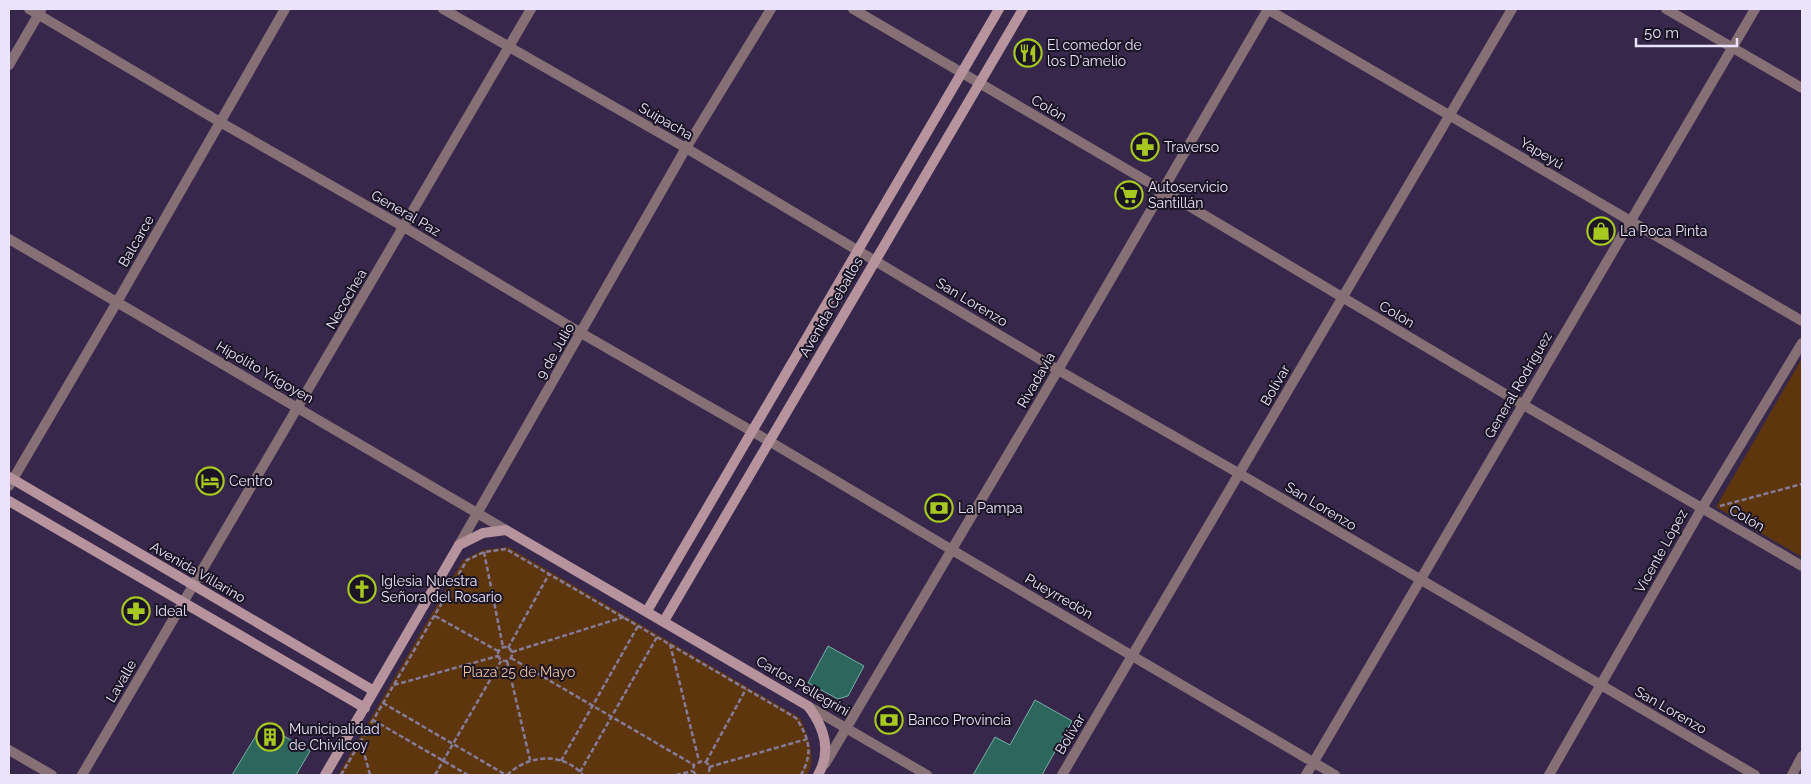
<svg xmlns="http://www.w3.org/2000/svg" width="1811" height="784" font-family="Raleway,sans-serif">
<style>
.green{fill:#5e360e}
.building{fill:#2c665c;stroke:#75b1a5}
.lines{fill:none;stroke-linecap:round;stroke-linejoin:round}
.path{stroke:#877b9a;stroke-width:2.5;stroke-dasharray:5 2.5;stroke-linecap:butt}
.street{stroke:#867076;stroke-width:10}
.secondary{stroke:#b7949d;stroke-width:10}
.labels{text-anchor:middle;stroke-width:4;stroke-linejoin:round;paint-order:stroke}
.poi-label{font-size:14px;fill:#ebe3fb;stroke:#1a1424;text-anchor:start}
.street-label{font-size:14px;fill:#ebe3fb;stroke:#1a1424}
.park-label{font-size:14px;fill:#f0c19a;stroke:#1a1424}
</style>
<rect width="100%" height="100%" fill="#36274b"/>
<path class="green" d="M1802,358V557L1716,507Z
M508,547L800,718C808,735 817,758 807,775H338L463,560L483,550Z"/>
<path class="building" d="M828,646L864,666L848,696L838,699L808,683Z
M1035,700L1072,721L1042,775H973L995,737L1010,745Z
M263,724L310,751L296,775H232Z"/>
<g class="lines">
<path class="path" d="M1720,506L1802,484
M484,552L503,647
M435,616L498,651
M670,644L699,761
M498 654a7 7 0 1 1 14 0a7 7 0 1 1-14 0Z
M508,648L549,574
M512,652L624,617
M511,658L694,765
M507,661L530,760
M394,685L498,656
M383,703L506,775
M373,720L468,775
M361,741L370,775
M561,761L638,626
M706,762L746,689
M709,767L807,739
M580,772L657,637
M341,775L467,560L484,552L506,549L796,718C810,739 813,754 801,775
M435,775L501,661
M507,775C528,755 562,751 583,775
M676,775L693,771
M696,775L693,771L694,765L702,761C709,762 712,769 707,775"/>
<path class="street" d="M29,9L220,122L404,227L581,333L769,441L952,550L1335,775
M443,9L686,148L1058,370L1240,474L1755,775
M853,9L1162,190L1522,404L1802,566
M1267,9L1802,321
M1666,9L1802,88
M9,65L41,10
M9,239L506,530
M9,486L117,302L285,9
M459,545L686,148L771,9
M808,706L927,775
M9,750L52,775
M825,764L1058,370L1268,9
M82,775C230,519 383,265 531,9
M1062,775L1512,9
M1306,775L1755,9
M1549,775L1702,508L1802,343
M1792,775L1802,756"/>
<path class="secondary" d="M9,477L374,691
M9,501L365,708
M647,611L999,9
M664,621L1023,9
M325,775L459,545L483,533L506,530L808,706C824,727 832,751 818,775"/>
</g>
<defs>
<g id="restaurant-ring" transform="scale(1.4375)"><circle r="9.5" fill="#1a1424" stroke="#a7c81f" stroke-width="1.5"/><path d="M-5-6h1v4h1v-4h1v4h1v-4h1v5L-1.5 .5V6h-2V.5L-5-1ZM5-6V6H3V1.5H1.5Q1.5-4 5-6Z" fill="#a7c81f"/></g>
<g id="pharmacy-ring" transform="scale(1.4375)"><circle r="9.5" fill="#1a1424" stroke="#a7c81f" stroke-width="1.5"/><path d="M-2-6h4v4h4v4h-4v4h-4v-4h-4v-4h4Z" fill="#a7c81f"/></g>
<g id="supermarket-ring" transform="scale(1.4375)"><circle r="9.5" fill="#1a1424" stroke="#a7c81f" stroke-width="1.5"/><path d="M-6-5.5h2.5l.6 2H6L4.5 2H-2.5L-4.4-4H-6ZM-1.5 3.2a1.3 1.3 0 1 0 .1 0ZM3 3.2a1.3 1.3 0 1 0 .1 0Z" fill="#a7c81f"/></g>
<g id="shop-ring" transform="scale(1.4375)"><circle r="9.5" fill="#1a1424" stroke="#a7c81f" stroke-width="1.5"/><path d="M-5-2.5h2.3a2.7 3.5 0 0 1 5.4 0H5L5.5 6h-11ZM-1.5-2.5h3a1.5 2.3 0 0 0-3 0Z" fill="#a7c81f"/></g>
<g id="hotel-ring" transform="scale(1.4375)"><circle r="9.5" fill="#1a1424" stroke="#a7c81f" stroke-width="1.5"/><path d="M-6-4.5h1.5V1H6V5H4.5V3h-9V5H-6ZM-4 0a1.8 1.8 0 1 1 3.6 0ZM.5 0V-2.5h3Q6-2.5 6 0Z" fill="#a7c81f"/></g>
<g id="bank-ring" transform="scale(1.4375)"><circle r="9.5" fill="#1a1424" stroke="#a7c81f" stroke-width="1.5"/><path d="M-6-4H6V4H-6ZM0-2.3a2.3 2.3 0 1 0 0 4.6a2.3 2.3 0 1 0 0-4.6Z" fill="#a7c81f"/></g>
<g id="church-ring" transform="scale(1.4375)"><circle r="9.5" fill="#1a1424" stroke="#a7c81f" stroke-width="1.5"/><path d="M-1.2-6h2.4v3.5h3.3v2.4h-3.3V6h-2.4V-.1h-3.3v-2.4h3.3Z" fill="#a7c81f"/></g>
<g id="building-ring" transform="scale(1.4375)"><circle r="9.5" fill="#1a1424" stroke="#a7c81f" stroke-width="1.5"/><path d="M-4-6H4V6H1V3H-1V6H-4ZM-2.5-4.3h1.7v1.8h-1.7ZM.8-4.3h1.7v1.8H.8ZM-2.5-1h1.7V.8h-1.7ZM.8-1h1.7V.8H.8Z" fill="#a7c81f"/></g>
</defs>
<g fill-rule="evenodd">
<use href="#restaurant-ring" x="1028" y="53"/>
<use href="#pharmacy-ring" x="1145" y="147"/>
<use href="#supermarket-ring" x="1129" y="195"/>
<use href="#shop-ring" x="1601" y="231"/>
<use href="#hotel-ring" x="210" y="481"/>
<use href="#bank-ring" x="939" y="508"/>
<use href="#church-ring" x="362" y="589"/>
<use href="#pharmacy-ring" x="136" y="611"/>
<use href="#bank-ring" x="889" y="720"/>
<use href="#building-ring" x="270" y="737"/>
</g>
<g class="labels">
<g class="poi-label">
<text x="1047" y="50">El comedor de<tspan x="1047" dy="16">los D'amelio</tspan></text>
<text x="1164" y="152">Traverso</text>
<text x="1148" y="192">Autoservicio<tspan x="1148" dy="16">Santillán</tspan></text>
<text x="1620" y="236">La Poca Pinta</text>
<text x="229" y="486">Centro</text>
<text x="958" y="513">La Pampa</text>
<text x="381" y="586">Iglesia Nuestra<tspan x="381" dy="16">Señora del Rosario</tspan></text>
<text x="155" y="616">Ideal</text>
<text x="908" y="725">Banco Provincia</text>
<text x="289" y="734">Municipalidad<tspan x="289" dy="16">de Chivilcoy</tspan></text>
</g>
<g class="street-label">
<text transform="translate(1049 108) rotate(30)" y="5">Colón</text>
<text transform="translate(666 121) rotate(30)" y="5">Suipacha</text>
<text transform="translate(1542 153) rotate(30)" y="5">Yapeyú</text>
<text transform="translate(406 213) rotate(30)" y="5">General Paz</text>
<text transform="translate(136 241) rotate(-60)" y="5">Balcarce</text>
<text transform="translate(346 299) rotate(-60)" y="5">Necochea</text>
<text transform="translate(972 302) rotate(31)" y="5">San Lorenzo</text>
<text transform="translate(831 307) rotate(-60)" y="5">Avenida Ceballos</text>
<text transform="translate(1397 314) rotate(31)" y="5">Colón</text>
<text transform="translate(555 351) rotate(-60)" y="5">9 de Julio</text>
<text transform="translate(265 372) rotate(30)" y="5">Hipólito Yrigoyen</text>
<text transform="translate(1036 380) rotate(-60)" y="5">Rivadavia</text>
<text transform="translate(1275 385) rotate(-60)" y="5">Bolívar</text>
<text transform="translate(1518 385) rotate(-60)" y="5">General Rodríguez</text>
<text transform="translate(1321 506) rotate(31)" y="5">San Lorenzo</text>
<text transform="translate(1747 518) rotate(30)" y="5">Colón</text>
<text transform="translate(1661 551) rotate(-61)" y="5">Vicente López</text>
<text transform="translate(198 572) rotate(30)" y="5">Avenida Villarino</text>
<text transform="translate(1059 596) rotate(30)" y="5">Pueyrredón</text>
<text transform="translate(121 681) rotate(-60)" y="5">Lavalle</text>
<text transform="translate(803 686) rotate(30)" y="5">Carlos Pellegrini</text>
<text transform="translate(1671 710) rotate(30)" y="5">San Lorenzo</text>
<text transform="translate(1070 734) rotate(-59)" y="5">Bolívar</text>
</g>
<g class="park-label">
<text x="519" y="677">Plaza 25 de Mayo</text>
</g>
</g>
<rect width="1811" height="784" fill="none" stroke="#ebe3fb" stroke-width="20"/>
<path d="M1636 38v8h101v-8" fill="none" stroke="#ebe3fb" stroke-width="2.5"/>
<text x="1644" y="38" font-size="15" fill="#ebe3fb" stroke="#1a1424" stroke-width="4" paint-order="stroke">50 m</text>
</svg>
